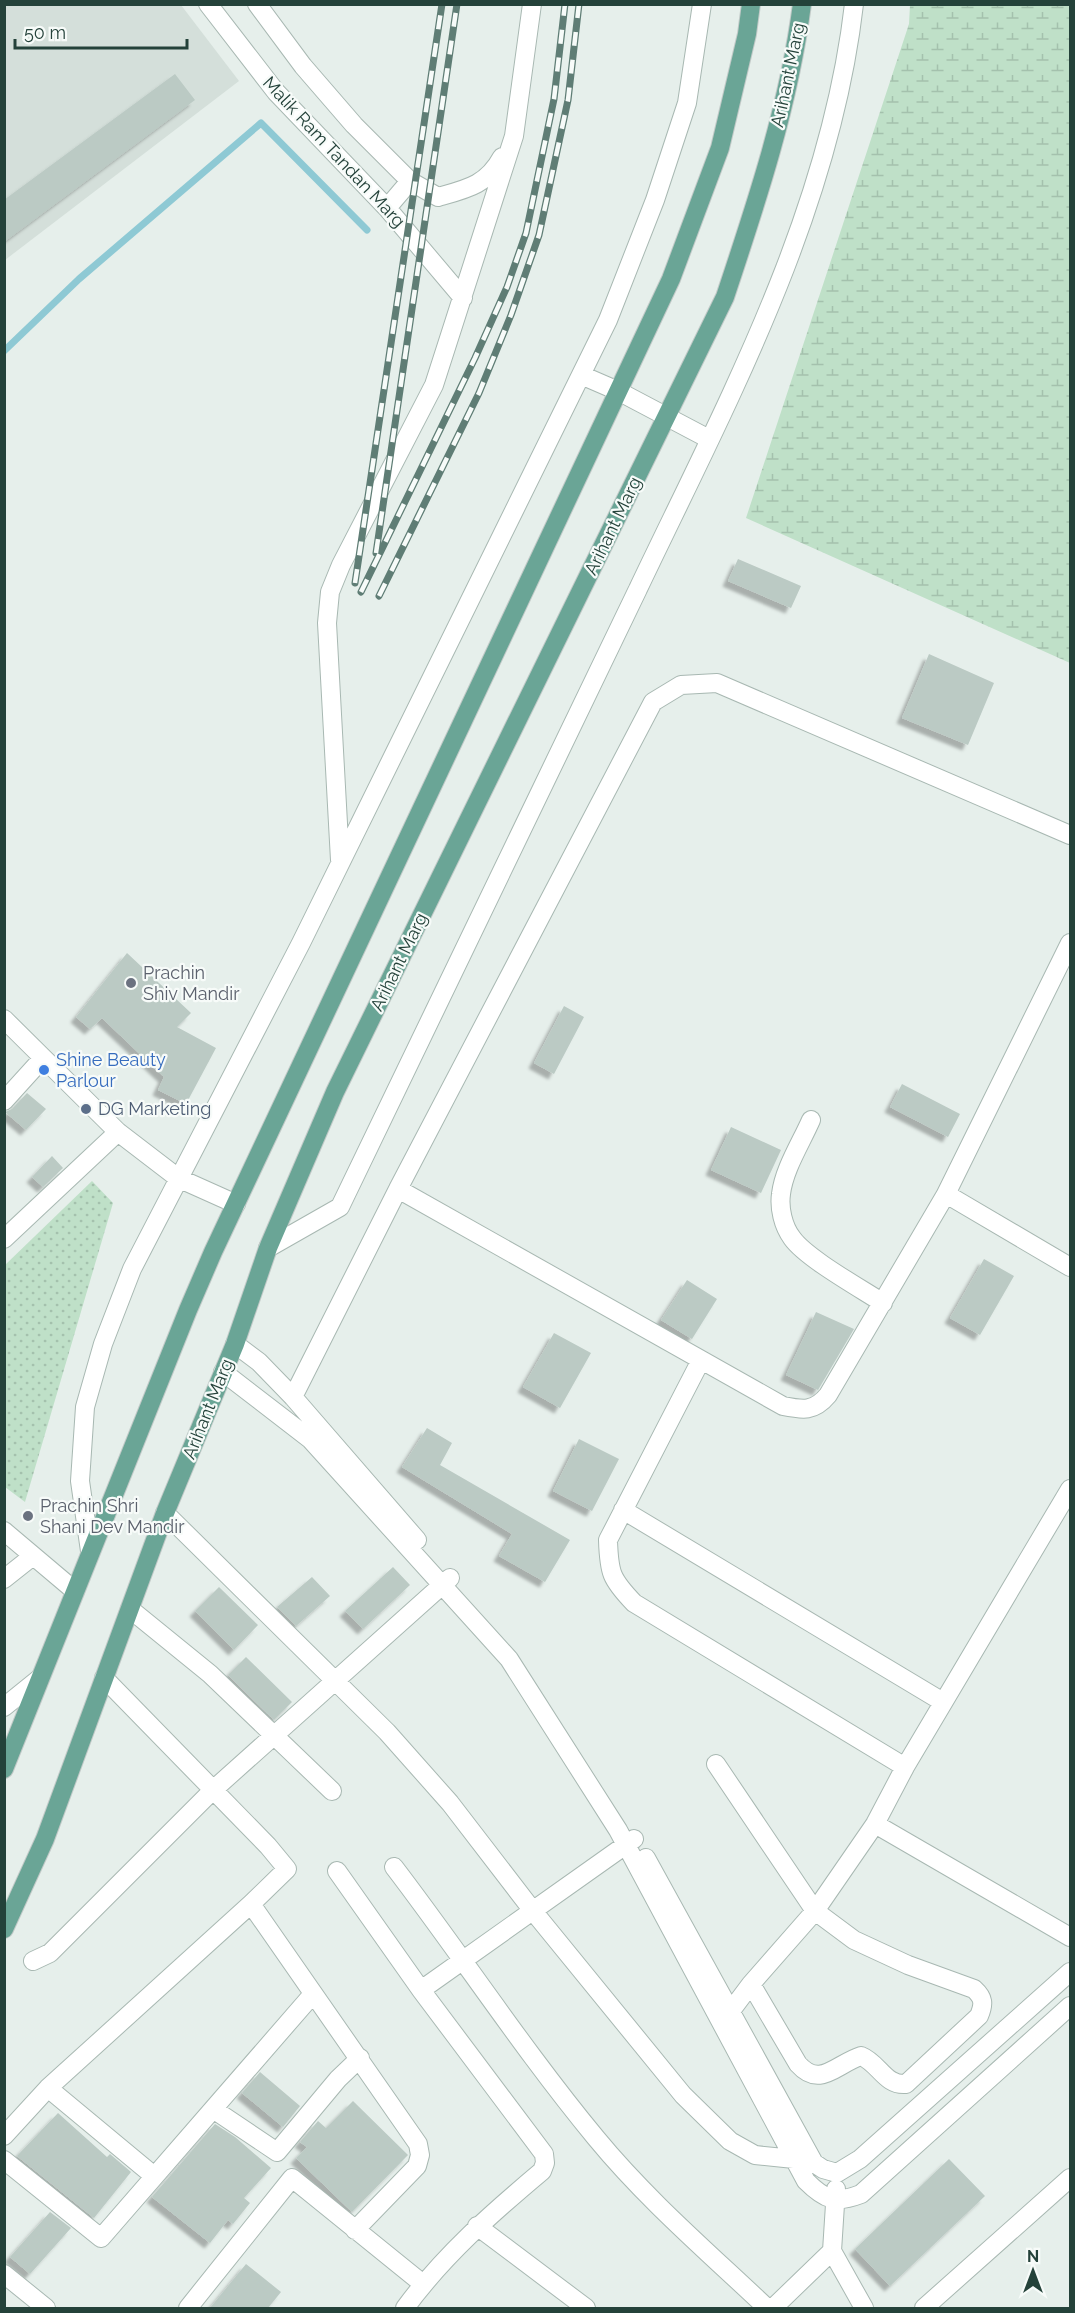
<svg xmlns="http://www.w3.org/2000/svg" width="1075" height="2313" font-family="Raleway,sans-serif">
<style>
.built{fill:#d4dfda}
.wetland{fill:url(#wetland-marsh)}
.park{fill:url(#park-dots)}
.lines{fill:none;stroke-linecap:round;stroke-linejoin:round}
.stream{stroke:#8ec9d4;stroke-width:7}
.building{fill:#bbcac4;filter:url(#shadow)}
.minor-casing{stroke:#a8b8b2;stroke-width:20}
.major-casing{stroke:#c2cac8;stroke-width:20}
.minor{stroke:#fff;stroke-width:18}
.major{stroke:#6aa596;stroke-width:18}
.rail-casing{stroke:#5f7d75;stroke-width:7}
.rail{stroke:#f7fbf9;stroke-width:4.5;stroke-dasharray:14;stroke-linecap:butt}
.worship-dot{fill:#6b7280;stroke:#f7fbf9;stroke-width:2}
.shop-dot{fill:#3f7fe0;stroke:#f7fbf9;stroke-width:2}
.service-dot{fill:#5c6f8a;stroke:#f7fbf9;stroke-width:2}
.labels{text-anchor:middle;stroke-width:4.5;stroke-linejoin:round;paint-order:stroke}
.street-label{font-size:18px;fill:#24423a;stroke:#f7fbf9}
.worship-label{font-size:18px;fill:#5b616d;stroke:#f7fbf9;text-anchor:start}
.shop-label{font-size:18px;fill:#366cbe;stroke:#f7fbf9;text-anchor:start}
.service-label{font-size:18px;fill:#4e5e75;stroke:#f7fbf9;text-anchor:start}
</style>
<defs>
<pattern id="wetland-marsh" width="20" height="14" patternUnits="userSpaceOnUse" patternTransform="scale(1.5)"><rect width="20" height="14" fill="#bfe0c8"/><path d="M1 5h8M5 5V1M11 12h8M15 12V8" fill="none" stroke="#a4c1ad"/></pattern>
<pattern id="park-dots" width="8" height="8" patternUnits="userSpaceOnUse" patternTransform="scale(1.5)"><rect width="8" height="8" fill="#bfe0c8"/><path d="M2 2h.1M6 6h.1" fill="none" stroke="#a4c1ad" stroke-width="1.8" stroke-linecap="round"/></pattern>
<filter id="shadow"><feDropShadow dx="-5.5" dy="5.5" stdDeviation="1.5" flood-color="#0004"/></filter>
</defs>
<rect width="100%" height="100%" fill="#e6efeb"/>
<path class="built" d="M5,5H181L239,81L5,260Z"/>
<path class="wetland" d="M910,5H1070V663L746,518L909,24Z"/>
<path class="park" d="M92,1181L113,1203L25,1502L5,1487V1265Z"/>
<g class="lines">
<path class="stream" d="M4,351L79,279L261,123L367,230"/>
</g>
<path class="building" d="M175,74L195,100L4,242V200Z
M738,559L801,586L791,608L728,581Z
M929,654L994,683L968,745L902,718Z
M127,953L191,1013L177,1027L216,1048L186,1104L158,1090L164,1077L102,1018L90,1029L76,1017Z
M564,1006L584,1017L554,1074L534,1063Z
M902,1084L960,1114L948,1137L890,1107Z
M27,1093L46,1109L26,1130L5,1112L12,1109Z
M731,1127L781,1150L761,1193L711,1170Z
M52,1156L63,1168L43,1187L32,1177Z
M984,1259L1014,1276L980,1335L950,1318Z
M687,1280L717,1299L692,1339L661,1320Z
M816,1312L854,1329L818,1390L786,1375Z
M554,1333L591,1353L560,1408L523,1387Z
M427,1428L452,1443L440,1465L570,1540L545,1582L499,1556L512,1534L402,1467Z
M579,1439L619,1459L592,1511L553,1491Z
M393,1567L410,1585L363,1629L345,1611Z
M312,1577L330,1596L296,1626L277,1607Z
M219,1587L258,1625L234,1650L195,1611Z
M246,1657L292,1702L274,1720L228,1675Z
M260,2072L300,2106L283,2127L242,2093Z
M353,2101L408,2155L352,2212L296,2158L307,2147L300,2142L318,2121L326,2128Z
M58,2113L107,2157L110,2154L131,2172L94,2218L17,2156Z
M215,2124L235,2137L271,2168L244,2198L250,2203L233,2224L228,2220L210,2243L152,2197Z
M949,2159L985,2196L890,2286L855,2249Z
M50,2212L71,2228L30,2274L10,2257Z
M246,2264L281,2292L268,2308H210Z"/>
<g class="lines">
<g class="minor-casing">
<path id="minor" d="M208,4L276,92L387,208L463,298
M257,4L303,66L354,125L410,181L438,197C467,189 487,185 502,157
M387,208L410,181
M581,375L618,391L709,439
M340,860L327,623L330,592L341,565L434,385L514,136L532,4
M4,1019L118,1132L178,1178L236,1204
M4,1101L43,1058
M811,1120C801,1143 784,1169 781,1194C779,1208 783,1226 792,1238C806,1258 860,1288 883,1303
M398,1189L653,702L681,685L717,683L1070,835
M946,1194L1070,943
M4,1239L118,1132
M268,1248L340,1207C440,1001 539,795 638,589C727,402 830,213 854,4
M235,1344L259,1362L293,1397L417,1540
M701,1360L608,1540C609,1573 611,1579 634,1603L905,1767
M223,1372L310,1439L509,1659L618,1830L806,2181C825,2200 835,2204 861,2194L1070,2006
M293,1397L398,1189L783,1406C803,1410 814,1412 828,1395L946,1194L1070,1267
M623,1510L943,1702
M165,1513L387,1732L450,1803L533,1911L683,2095L730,2141L755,2155L794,2159
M4,1531L75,1591
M90,1551L80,1481L85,1407L103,1344L132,1269L301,943L608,320L655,200L687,103L702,4
M4,1579L33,1556
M130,1609L210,1674L332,1791
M104,1678L268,1846L287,1869L251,1904L418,2144L420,2155L417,2166L355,2230
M4,1707L40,1678
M716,1764L815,1911L854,1940L908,1965L974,1989C984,1998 984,2004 979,2016L906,2084C885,2086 879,2063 861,2056C836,2064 820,2089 798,2064L751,1984
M875,1824L1070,1937
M646,1858L814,2163L823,2169L837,2173L860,2159L1070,1972
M394,1867C462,1956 524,2051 596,2138C647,2200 709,2253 767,2308
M337,1871L421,1990L544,2154L545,2163L542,2171C492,2213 444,2255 405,2308
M33,1961L50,1953L213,1790L450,1578
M421,1990L634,1839
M723,2018L730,2012L751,1984L815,1911L875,1824L905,1767L1070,1489
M48,2088L154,2176
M213,2109L277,2152L338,2079L360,2058
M4,2136L48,2088L251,1904
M4,2160L101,2238L313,1994
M836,2189L832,2251L864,2308
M477,2226L586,2308
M4,2274L46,2308
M188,2308L292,2178L423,2284
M773,2308L832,2251
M924,2308L1070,2178"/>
</g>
<g class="major-casing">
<path id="major" d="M4,1769L188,1310L213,1252L671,279L720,148L747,34L751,4
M4,1929L45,1839L165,1513L235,1344L268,1248L335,1092L725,297C757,201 789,105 802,4"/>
</g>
<use href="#minor" class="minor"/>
<use href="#major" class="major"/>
<g class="rail-casing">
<path id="rail" d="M376,553L457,4
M355,583L442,4
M361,592L475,358L507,287L526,233L554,99L565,4
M379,596L479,393L511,315L539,235L568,100L579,4"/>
</g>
<use href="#rail" class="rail"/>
</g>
<g class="worship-dot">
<circle cx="131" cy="983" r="6"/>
<circle cx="28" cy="1516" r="6"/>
</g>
<circle class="shop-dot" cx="44" cy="1070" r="6"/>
<circle class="service-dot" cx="86" cy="1109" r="6"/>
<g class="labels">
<g class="street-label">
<text transform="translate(788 75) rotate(-78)" y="6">Arihant Marg</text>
<text transform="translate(334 152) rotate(47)" y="6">Malik Ram Tandan Marg</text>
<text transform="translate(613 526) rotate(-64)" y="6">Arihant Marg</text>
<text transform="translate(399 962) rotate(-64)" y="6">Arihant Marg</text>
<text transform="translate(208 1409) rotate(-68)" y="6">Arihant Marg</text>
</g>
<g class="worship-label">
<text x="143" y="979">Prachin<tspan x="143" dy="21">Shiv Mandir</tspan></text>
<text x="40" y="1512">Prachin Shri<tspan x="40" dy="21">Shani Dev Mandir</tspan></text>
</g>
<g class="shop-label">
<text x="56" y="1066">Shine Beauty<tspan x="56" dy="21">Parlour</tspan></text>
</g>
<g class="service-label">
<text x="98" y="1115">DG Marketing</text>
</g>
</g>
<rect width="1075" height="2313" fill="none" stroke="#24423a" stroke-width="12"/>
<g transform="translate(1033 2271)" stroke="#f7fbf9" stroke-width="4.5" paint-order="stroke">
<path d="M0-4.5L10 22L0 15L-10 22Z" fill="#24423a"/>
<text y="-9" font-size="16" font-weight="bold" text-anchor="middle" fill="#24423a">N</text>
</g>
<path d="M15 39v9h172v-9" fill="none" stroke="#24423a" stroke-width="3"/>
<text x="24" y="39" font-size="18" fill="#24423a" stroke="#f7fbf9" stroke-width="4.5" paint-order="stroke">50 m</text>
</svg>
